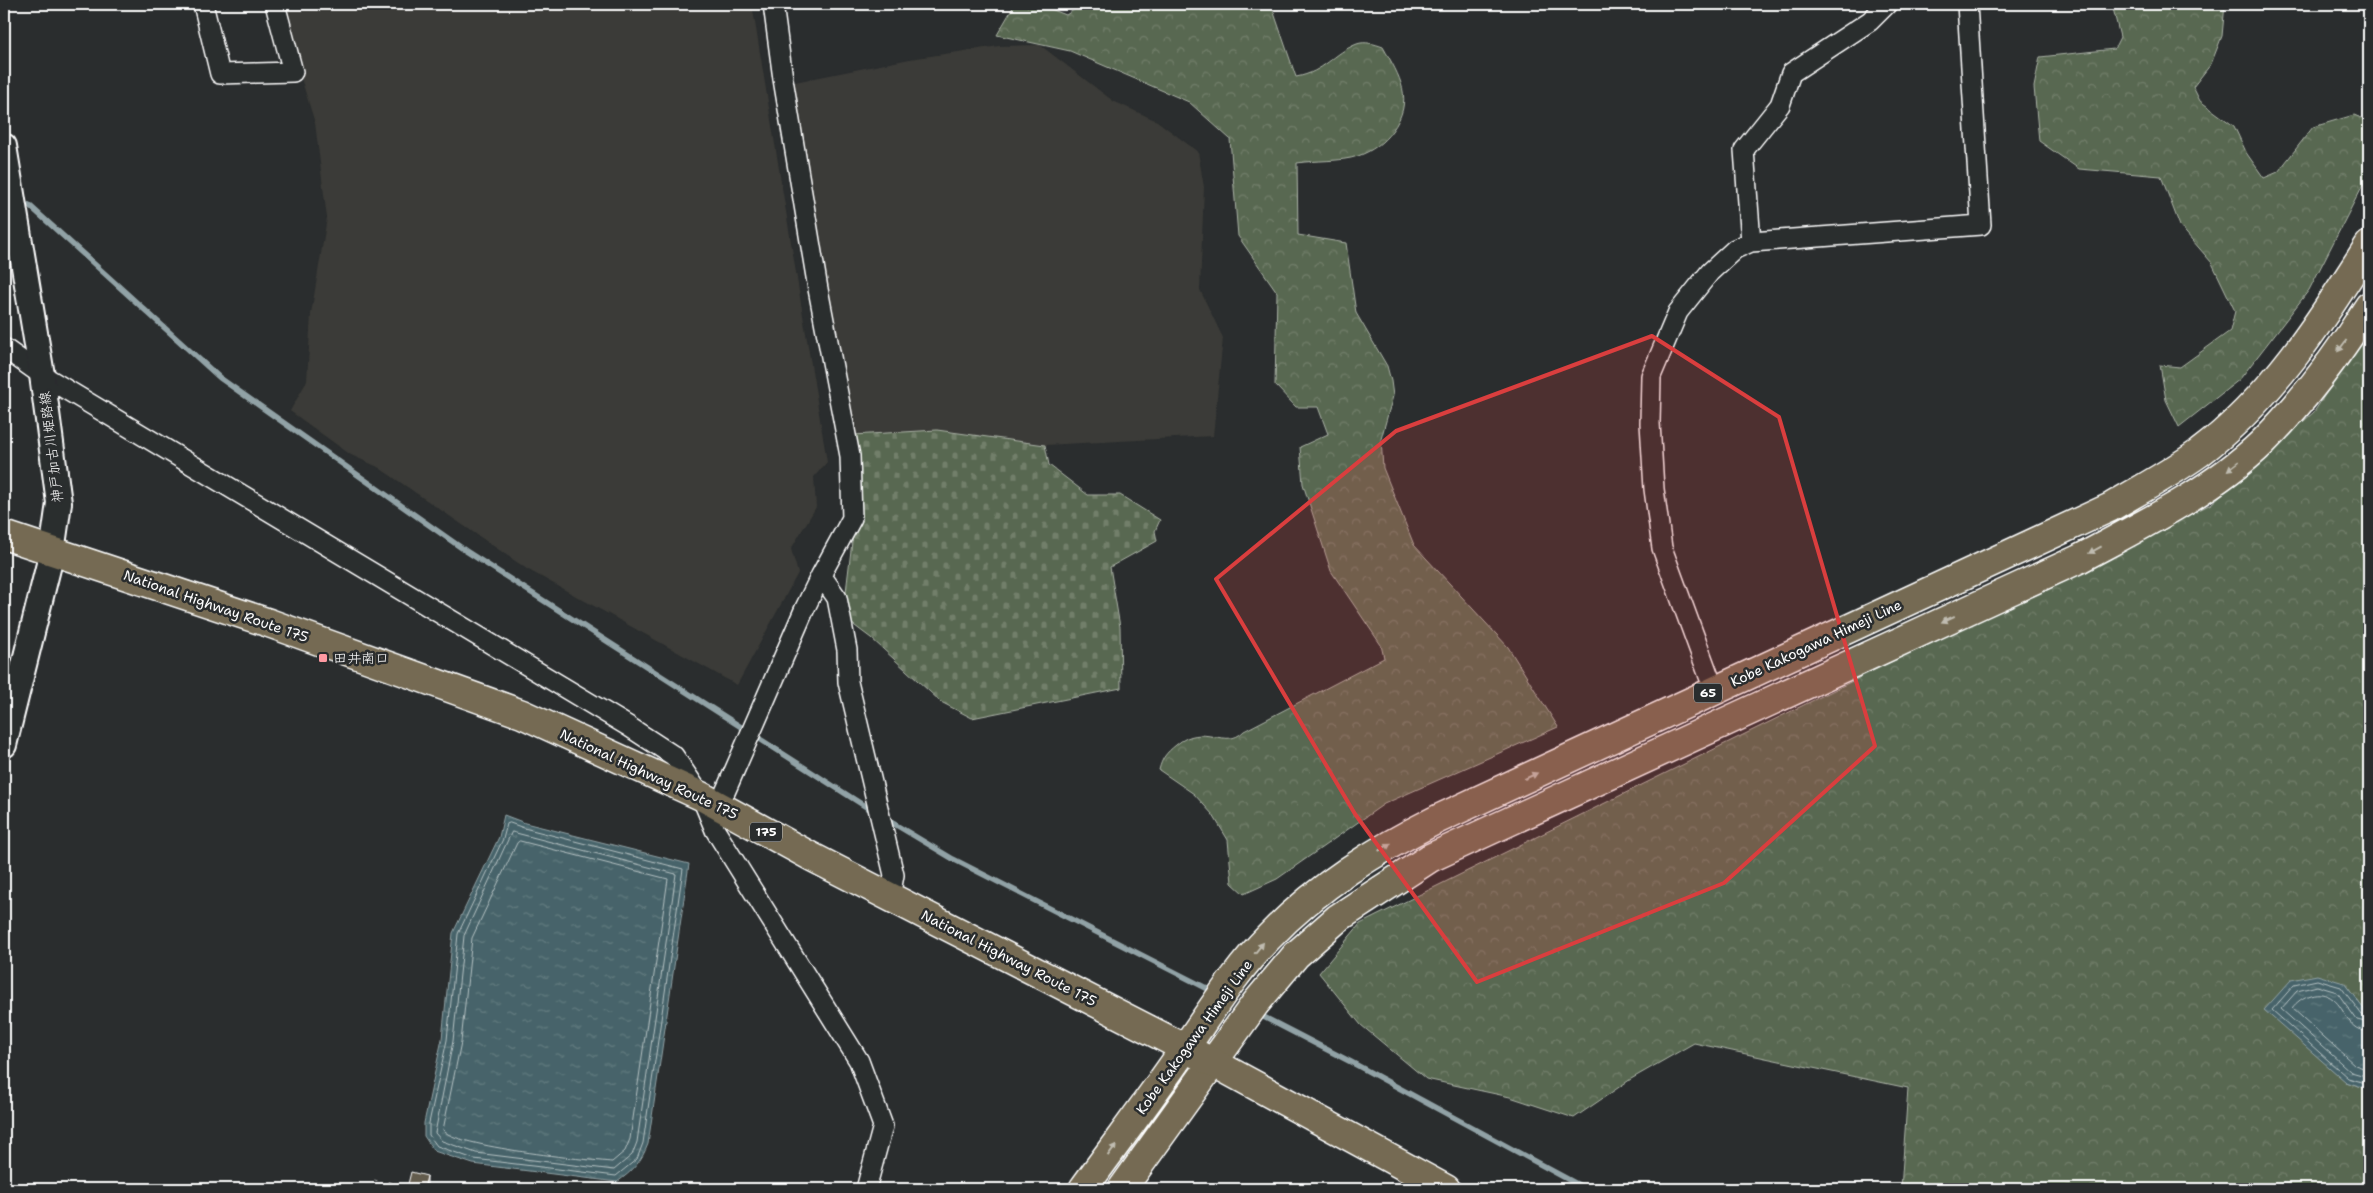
<svg xmlns="http://www.w3.org/2000/svg" width="2373" height="1193" font-family="'Shantell Sans','Klee One',sans-serif">
<style>
.built{fill:#3b3b37}
.forest{fill:url(#forest-crowns);stroke:#acb4a8}
.cemetery{fill:url(#cemetery-stones);stroke:#acb4a8}
.water{fill:url(#water-ripples);stroke:#91a2a6}
.lines{fill:none;stroke-linecap:round;stroke-linejoin:round}
.shore{stroke:#b5c1c3;stroke-width:1}
.stream{stroke:#91a2a6;stroke-width:5.5}
.minor-casing{stroke:#fff;stroke-width:22}
.tertiary-casing{stroke:#fff;stroke-width:28}
.primary-casing{stroke:#fff;stroke-width:31}
.trunk-casing{stroke:#fff;stroke-width:31}
.path{stroke:#fff;stroke-width:3;stroke-dasharray:5 4;stroke-linecap:butt}
.minor{stroke:#2a2d2e;stroke-width:19}
.tertiary{stroke:#2a2d2e;stroke-width:24}
.primary{stroke:#746b52;stroke-width:28}
.trunk{stroke:#746b52;stroke-width:28}
.shaded-wall{fill:#464036;stroke:#fff}
.building{fill:#645c4d;stroke:#fff}
.oneway{fill:#c0bcb1}
.marked{fill:#da3e3e;fill-opacity:0.2;stroke:#da3e3e;stroke-width:4;stroke-linejoin:round}
.poi-dot{fill:#ff9aa2;stroke:#2a2d2e;stroke-width:2}
.labels{text-anchor:middle;stroke-width:5;stroke-linejoin:round;paint-order:stroke}
.shield{fill:#2a2d2e;stroke:#bfc0c0;stroke-width:1}
.shield-label{font-size:12px;font-weight:bold;fill:#fff}
.street-label{font-size:14px;fill:#fff;stroke:#2a2d2e}
.poi-label{font-size:14px;fill:#fff;stroke:#2a2d2e;text-anchor:start}
</style>
<defs>
<pattern id="forest-crowns" width="20" height="18" patternUnits="userSpaceOnUse" patternTransform="scale(1.25)"><rect width="20" height="18" fill="#596851"/><path d="M2 6a3 3 0 1 1 6 0M12 15a3 3 0 1 1 6 0" fill="none" stroke="#727f6b"/></pattern>
<pattern id="cemetery-stones" width="16" height="16" patternUnits="userSpaceOnUse" patternTransform="scale(1.25)"><rect width="16" height="16" fill="#596851"/><path d="M2 7V4a2 2 0 0 1 4 0v3zM10 15v-3a2 2 0 0 1 4 0v3z" fill="#727f6b"/></pattern>
<pattern id="water-ripples" width="26" height="14" patternUnits="userSpaceOnUse" patternTransform="scale(1.25)"><rect width="26" height="14" fill="#47646a"/><path d="M2 4q2-2 4 0t4 0M15 11q2-2 4 0t4 0" fill="none" stroke="#637b80"/></pattern>
</defs>
<rect width="100%" height="100%" fill="#2a2d2e"/>
<filter id="ink" filterUnits="userSpaceOnUse"><feTurbulence type="fractalNoise" baseFrequency=".02" numOctaves="2"/><feDisplacementMap in="SourceGraphic" scale="10" xChannelSelector="R" yChannelSelector="G"/><feConvolveMatrix kernelMatrix="1 2 1 2 8 2 1 2 1" color-interpolation-filters="sRGB"/></filter>
<g filter="url(#ink)">
<path class="built" d="M278,4H752L827,462L814,477L816,507L791,549L798,573L737,685L527,569L378,467L351,455L290,411L307,381L311,314L327,218L315,123Z
M1040,45L1113,101L1157,121L1198,152L1204,187L1200,290L1223,338L1213,436L1045,445L937,430L853,435L790,83L910,59L999,46Z"/>
<path class="forest" d="M1015,4H1038L1066,15L1083,4H1271L1296,77C1325,72 1333,53 1357,44C1365,41 1375,44 1383,47C1400,77 1415,100 1392,131C1383,143 1372,151 1358,156C1341,162 1315,160 1297,163L1298,235L1346,243L1356,313L1387,366L1391,381L1393,396L1381,439L1383,468L1414,545L1508,647L1558,727L1384,804L1277,879L1244,894L1232,883L1228,840L1213,815L1194,794L1159,770C1162,758 1166,753 1176,745C1204,721 1225,751 1244,731L1384,658L1381,645L1331,571L1303,484L1300,447L1328,434L1318,407H1296L1275,385L1277,292L1238,236L1230,139L1189,102L1070,51L997,35Z
M2112,4H2225L2222,36L2211,64L2193,87L2200,101L2234,126L2247,154L2264,178L2278,172L2313,127L2354,115L2369,121V173L2309,290L2240,379L2179,427L2166,400L2160,365L2180,367L2230,331L2235,311L2212,263L2180,226L2161,176L2079,169L2039,141L2034,87L2040,57L2114,49L2120,37Z
M2369,326V1011L2366,1012L2344,983L2346,1082L2369,1089V1189H1901L1908,1088L1694,1043L1631,1079L1574,1118L1510,1097L1426,1079L1361,1025L1319,973L1360,924L2211,504L2314,412Z"/>
<path class="cemetery" d="M937,430L1045,445L1049,465L1088,495H1120L1160,520L1155,531L1157,541L1110,567L1120,627L1121,688L972,718L941,702L871,638L843,617L854,525L853,435Z"/>
<path class="water" d="M504,815L525,823L689,864L648,1144C641,1162 633,1171 617,1182L473,1164L434,1151L424,1136V1123L442,1039L453,933L499,837Z
M2317,975L2344,983L2366,1012L2369,1011V1089L2346,1082L2264,1010L2291,980Z"/>
<g class="lines">
<path class="shore" d="M510,823L524,828L683,869L643,1143L637,1159L616,1176L474,1159L437,1146L429,1135V1123L447,1040L458,934L503,839L507,824Z
M512,832L676,874L637,1142L632,1155L614,1170L476,1153L442,1141L435,1133L453,1041L464,936Z
M520,841L668,879L630,1139L625,1151L612,1162C587,1160 454,1147 443,1130L461,1042L472,938L517,843Z
M2369,1017L2362,1015L2341,987L2317,980L2294,985L2272,1010L2348,1078L2369,1084
M2369,1023L2357,1020L2337,992L2317,986L2297,991L2281,1009L2351,1072L2369,1077
M2369,1031C2347,1032 2347,1010 2333,999C2319,988 2301,996 2292,1008L2355,1065L2369,1070"/>
<path class="stream" d="M29,205L220,378L466,551L874,812
M886,819L953,859L1214,992
M1258,1014L1351,1062L1586,1189"/>
<g class="minor-casing">
<path id="minor" d="M203,4L220,74L293,72L275,4
M773,4L783,79L818,289L850,456L852,518L821,575L837,598L847,650L848,682L894,875L890,897
M1751,242L1744,150L1780,105L1791,73L1870,21L1887,4
M4,348L42,375L628,726L674,756L701,796L715,830L859,1061L883,1126L866,1189
M1714,690L1662,548L1654,489L1650,423L1651,376L1678,312L1710,272L1735,249L1751,242L1981,225L1967,4
M719,806L805,608L821,575"/>
</g>
<g class="tertiary-casing">
<path id="tertiary" d="M4,146L42,375L59,503L52,552L4,745"/>
</g>
<g class="primary-casing">
<path id="primary" d="M1083,1189C1117,1142 1152,1096 1185,1048C1211,1011 1236,970 1269,937C1318,886 1376,850 1438,819L2111,507C2140,490 2171,473 2199,453C2272,398 2321,321 2369,245
M1122,1189L1255,1004L1296,955L1338,918L1430,858L2079,559C2140,526 2212,491 2262,443C2303,402 2338,355 2369,306"/>
</g>
<g class="trunk-casing">
<path id="trunk" d="M4,535L269,623L522,714L701,796L812,857L1214,1063L1446,1189"/>
</g>
<path class="path" d="M373,1189L376,1180"/>
<use href="#minor" class="minor"/>
<use href="#tertiary" class="tertiary"/>
<use href="#primary" class="primary"/>
<use href="#trunk" class="trunk"/>
</g>
<path class="shaded-wall" d="M427,1176V1186L426,1189H424Z"/>
<path class="building" d="M411,1172L427,1176L424,1189H386L388,1182L407,1188Z"/>
<defs><path id="oneway-solid" d="M-6-.8H1V-3.2L6.5 0L1 3.2V.8H-6Z" transform="scale(1.25)"/></defs>
<g class="oneway">
<use href="#oneway-solid" transform="translate(2342 346) rotate(127)"/>
<use href="#oneway-solid" transform="translate(2233 466) rotate(142)"/>
<use href="#oneway-solid" transform="translate(2095 550) rotate(152)"/>
<use href="#oneway-solid" transform="translate(1948 619) rotate(155)"/>
<use href="#oneway-solid" transform="translate(1531 776) rotate(-25)"/>
<use href="#oneway-solid" transform="translate(1385 847) rotate(-31)"/>
<use href="#oneway-solid" transform="translate(1259 948) rotate(-51)"/>
<use href="#oneway-solid" transform="translate(1112 1150) rotate(-54)"/>
</g>
</g>
<path class="marked" d="M1652,336L1779,417L1875,746L1724,883L1477,982L1355,814L1216,579L1396,431Z"/>
<rect class="poi-dot" x="318" y="653" width="10" height="10" rx="2.5"/>
<g class="labels">
<g class="shield">
<rect x="1694" y="683.5" width="28" height="19" rx="4"/>
<rect x="750" y="822.5" width="32" height="19" rx="4"/>
</g>
<g class="shield-label">
<text x="1708" y="697">65</text>
<text x="766" y="836">175</text>
</g>
<g class="street-label">
<text transform="translate(51 447) rotate(-97)" y="5">神戸加古川姫路線</text>
<text transform="translate(216 606) rotate(19)" y="5">National Highway Route 175</text>
<text transform="translate(1816 643) rotate(-25)" y="5">Kobe Kakogawa Himeji Line</text>
<text transform="translate(649 774) rotate(25)" y="5">National Highway Route 175</text>
<text transform="translate(1009 958) rotate(27)" y="5">National Highway Route 175</text>
<text transform="translate(1194 1037) rotate(-54)" y="5">Kobe Kakogawa Himeji Line</text>
</g>
<g class="poi-label">
<text x="333" y="663">田井南口</text>
</g>
</g>
<rect width="2373" height="1193" fill="none" stroke="#2a2d2e" stroke-width="20"/>
<rect x="10" y="10" width="2353" height="1173" fill="none" stroke="#fff" stroke-width="2" filter="url(#ink)"/>
</svg>
